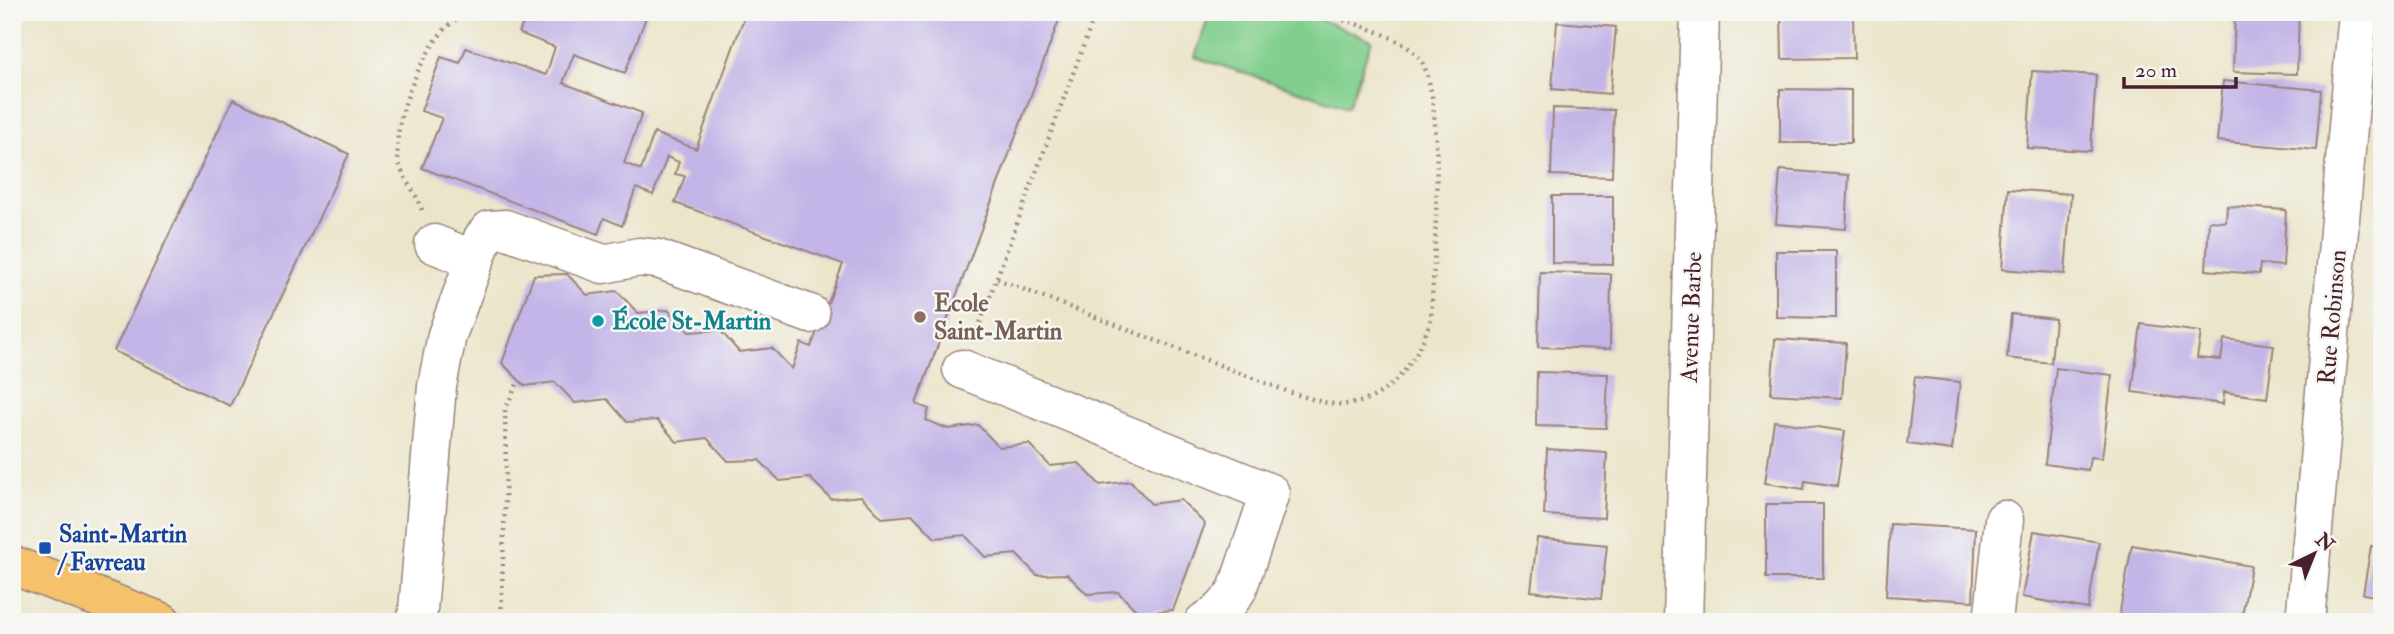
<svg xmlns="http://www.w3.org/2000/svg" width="2394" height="634" font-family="'IM FELL Double Pica',serif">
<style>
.park{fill:#81cf8e;stroke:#66775c;stroke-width:2}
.building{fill:#c3b5e7}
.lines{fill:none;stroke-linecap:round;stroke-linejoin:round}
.minor-casing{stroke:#9a827a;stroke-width:41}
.major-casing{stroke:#9a827a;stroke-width:41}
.path{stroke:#9a827a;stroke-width:4.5;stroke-dasharray:2 5;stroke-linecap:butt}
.minor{stroke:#fff;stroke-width:38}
.major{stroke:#f5c16b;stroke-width:38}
.education-dot{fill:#8d6e63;stroke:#f6f6f2;stroke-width:2.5}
.culture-dot{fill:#0f9aa8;stroke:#f6f6f2;stroke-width:2.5}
.transit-dot{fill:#1a4fb4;stroke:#f6f6f2;stroke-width:2.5}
.labels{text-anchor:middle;stroke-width:5;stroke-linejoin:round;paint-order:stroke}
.education-label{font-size:24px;font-weight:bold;fill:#785e54;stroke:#f6f6f2;text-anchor:start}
.street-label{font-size:24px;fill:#4a1f2b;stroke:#f6f6f2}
.culture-label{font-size:24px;font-weight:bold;fill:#0d838f;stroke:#f6f6f2;text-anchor:start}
.transit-label{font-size:24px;font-weight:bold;fill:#164399;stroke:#f6f6f2;text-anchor:start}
</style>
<rect width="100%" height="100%" fill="#f6f6f2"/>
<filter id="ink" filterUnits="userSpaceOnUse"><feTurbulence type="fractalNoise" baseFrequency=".0143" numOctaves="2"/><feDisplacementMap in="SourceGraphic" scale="14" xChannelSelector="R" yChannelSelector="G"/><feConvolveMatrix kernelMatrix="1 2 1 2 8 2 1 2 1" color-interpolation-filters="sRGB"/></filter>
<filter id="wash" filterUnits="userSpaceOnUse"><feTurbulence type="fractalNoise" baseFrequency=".00686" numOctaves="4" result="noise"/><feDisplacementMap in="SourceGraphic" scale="28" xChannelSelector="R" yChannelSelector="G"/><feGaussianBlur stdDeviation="1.57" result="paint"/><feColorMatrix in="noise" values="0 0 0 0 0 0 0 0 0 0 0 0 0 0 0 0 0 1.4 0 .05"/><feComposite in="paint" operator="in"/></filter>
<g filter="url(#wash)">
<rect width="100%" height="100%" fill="#ebe5ca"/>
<path class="park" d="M1210,12H1301L1372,40L1348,107L1195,57Z"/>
<g id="blocks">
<path class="building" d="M518,12H648L625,73L574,54L563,83L642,113L624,163L641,170L654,133L696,149L746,12H1062L916,404L929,409L926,420L948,429L978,425L999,447L1029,444L1050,466L1079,463L1100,485L1131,481L1151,504L1181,500L1205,524L1173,610L1139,613L1118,592L1087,594L1067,574L1037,575L1016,554L985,557L965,535L935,538L913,515L882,518L861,496L831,499L810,478L780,481L759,460L728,461L707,438L677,442L657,420L627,422L607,399L575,403L555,382L525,386L502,363L534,275L567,274L587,295L617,291L638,313L668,310L689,332L720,330L739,352L772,348L792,369L801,343L811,347L843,264L675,203L685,176L675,174L679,162L667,157L653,195L636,188L622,226L604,218L598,234L422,168L442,118L421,111L441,57L460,63L466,48L546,75L555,47L519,33L526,16Z
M1781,12H1853L1854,58L1782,59Z
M2235,12H2299L2297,74L2233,72Z
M1557,22L1616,27L1610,94L1552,89Z
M2032,71L2096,75L2091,151L2027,148Z
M2223,81L2321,90L2316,150L2217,141Z
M1780,89L1851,90V143H1780Z
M233,99L349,154L230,406L114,351Z
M1553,108L1614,110L1612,177L1551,175Z
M1780,170L1849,175L1846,229L1776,224Z
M2008,189L2071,194L2065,274L2002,269Z
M1552,196H1613V264L1552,263Z
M2227,206L2286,210L2283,266L2260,264L2259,274L2206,270L2209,221L2226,222Z
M1776,251H1836V318L1776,317Z
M1540,272L1611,274L1610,349L1538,347Z
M2011,314L2055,319L2051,363L2007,358Z
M2141,324L2201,332L2197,358L2221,360L2224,339L2274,345L2267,398L2224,392L2223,404L2132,392Z
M1775,339L1846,343L1842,398L1771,394Z
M2056,368L2112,375L2102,458L2090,457L2088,470L2045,464Z
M1537,372L1608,374L1606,428L1536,426Z
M1915,377L1960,382L1952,450L1907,444Z
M2380,407H2382V428H2378Z
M1774,421L1845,431L1837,486L1805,481L1804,489L1765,483Z
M1547,449L1607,453L1604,518L1544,515Z
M2378,468H2382V514H2376Z
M1766,504H1823V578H1766Z
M1890,524L1976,529L1973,601L1886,596Z
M2034,531L2099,542L2088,609L2022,597Z
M1537,538L1607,545L1601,599L1531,591Z
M2132,545L2251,566L2241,622H2118Z
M2371,546L2382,548V597L2363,594Z"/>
</g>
</g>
<g filter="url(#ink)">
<use href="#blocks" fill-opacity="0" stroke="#9a827a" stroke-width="2"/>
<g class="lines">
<g class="minor-casing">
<path id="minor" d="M434,244L474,260
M962,369L1270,493L1237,590C1228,604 1220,614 1204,622
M417,622L437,386L447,335L483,238L490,230L505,229L603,264L639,257L658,259L810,314
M1683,622L1700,12
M1993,622L2004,520
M2305,622L2358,12"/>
</g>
<g class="major-casing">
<path id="major" d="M12,565L162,622"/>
</g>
<path class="path" d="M422,210C417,194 405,181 400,166C388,129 419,58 444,30C450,23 458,18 465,12
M997,279L1289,392C1307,397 1328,406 1348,404C1391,401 1421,355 1431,318C1433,270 1449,83 1416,54C1390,31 1350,23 1318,12
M975,336L1096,12
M501,622L506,468L505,410L519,380"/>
<use href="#minor" class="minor"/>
<use href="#major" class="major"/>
</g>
</g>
<circle class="education-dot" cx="920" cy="317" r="7"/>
<circle class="culture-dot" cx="598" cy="321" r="7"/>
<rect class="transit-dot" x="38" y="541" width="14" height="14" rx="3.5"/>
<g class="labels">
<g class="education-label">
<text x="934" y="311">Ecole<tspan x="934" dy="28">Saint-Martin</tspan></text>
</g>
<g class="street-label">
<text transform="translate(1691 317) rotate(-88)" y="8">Avenue Barbe</text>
<text transform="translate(2332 317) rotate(-85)" y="8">Rue Robinson</text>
</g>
<g class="culture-label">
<text x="612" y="329">École St-Martin</text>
</g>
<g class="transit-label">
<text x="59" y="542">Saint-Martin<tspan x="59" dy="28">/ Favreau</tspan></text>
</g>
</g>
<rect width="2394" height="634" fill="none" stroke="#f6f6f2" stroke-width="42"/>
<g transform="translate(2314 554) rotate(43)" stroke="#f6f6f2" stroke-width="5" paint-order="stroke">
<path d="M0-5L12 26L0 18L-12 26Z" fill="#4a1f2b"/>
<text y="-10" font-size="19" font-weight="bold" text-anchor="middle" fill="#4a1f2b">N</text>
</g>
<path d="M2124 77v10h112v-10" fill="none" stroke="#4a1f2b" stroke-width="3.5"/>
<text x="2135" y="77" font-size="21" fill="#4a1f2b" stroke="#f6f6f2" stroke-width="5" paint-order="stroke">20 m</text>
</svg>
